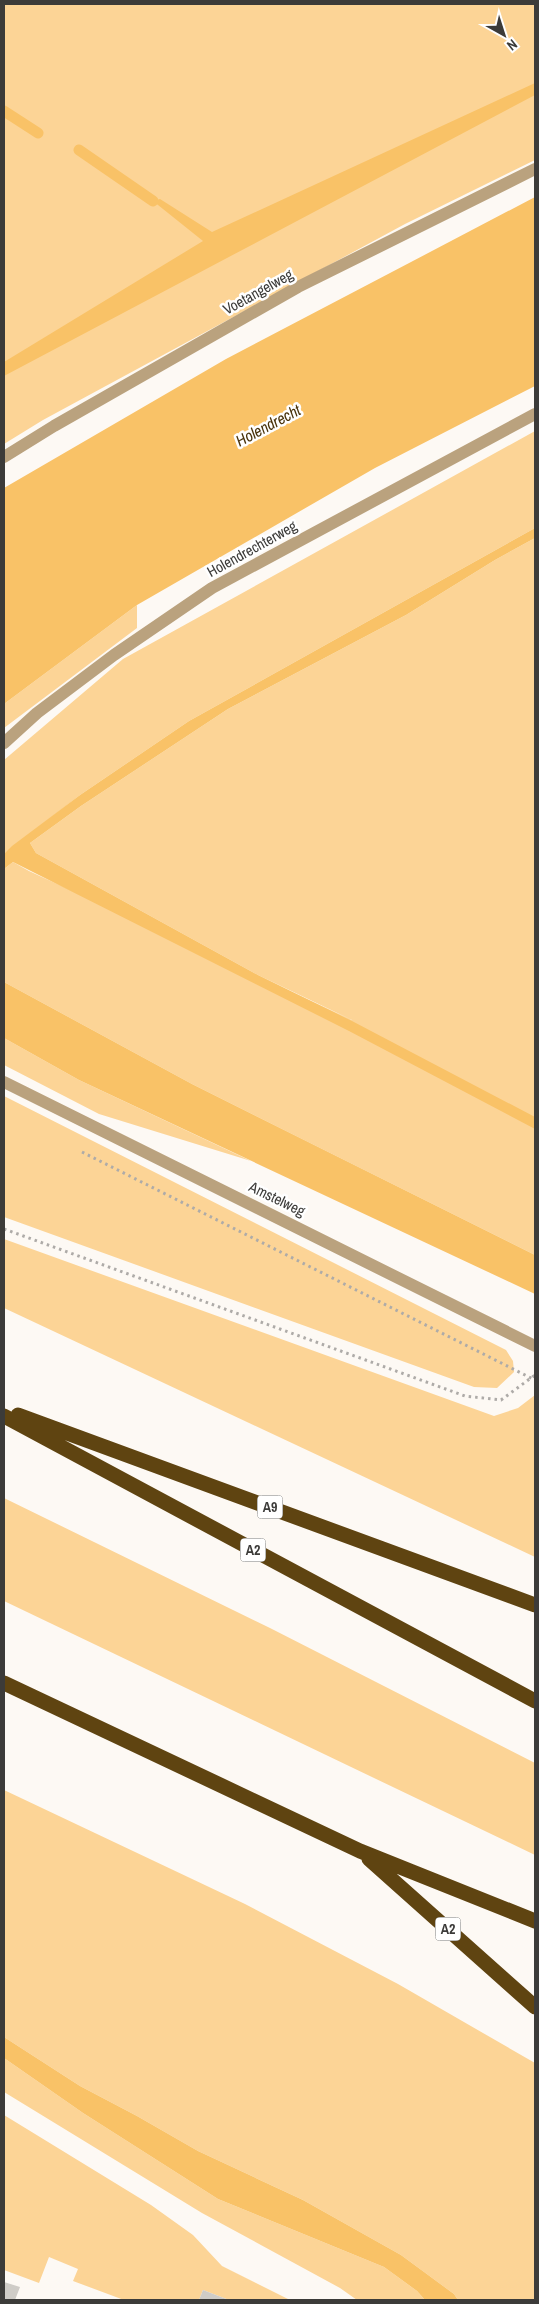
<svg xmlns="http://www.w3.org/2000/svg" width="539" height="2304" font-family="'Archivo Narrow',sans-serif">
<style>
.green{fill:#fcd496}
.water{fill:#f9c267}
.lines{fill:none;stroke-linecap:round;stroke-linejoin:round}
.stream{stroke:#f9c267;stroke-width:11}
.building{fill:#cfccc7}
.path{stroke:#aeaba8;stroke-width:3;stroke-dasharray:2.5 4;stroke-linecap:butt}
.minor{stroke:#baa27e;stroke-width:12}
.motorway{stroke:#5f4411;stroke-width:15}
.labels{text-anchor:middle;stroke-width:5;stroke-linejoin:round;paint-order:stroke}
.shield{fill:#fff;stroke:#767674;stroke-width:1}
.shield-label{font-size:14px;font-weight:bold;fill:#3c3b39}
.street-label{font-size:15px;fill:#3c3b39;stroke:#fff}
.water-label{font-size:16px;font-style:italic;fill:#49330b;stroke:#fff}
</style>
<rect width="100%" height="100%" fill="#fdf9f4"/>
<path class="green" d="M4,4H535V160L405,224L43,420L4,444Z
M535,431V528L189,721L80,795L4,854V760L123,659Z
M535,538V1255L192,1084L4,982V869L13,862L29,871L352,1020L258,975L36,853L30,843L81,806L228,709L406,615L495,560Z
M137,605V628L4,728V704Z
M4,1038L79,1080L251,1161L99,1114L4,1065Z
M4,1096L506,1350L513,1361L514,1372L497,1388L474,1387L4,1217Z
M4,1239L494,1416L518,1408L535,1395V1557L4,1308Z
M4,1498L270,1628L535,1763V1855L4,1601Z
M4,1790L245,1904L398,1984L535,2063V2300H458L454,2294L401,2255L303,2200L198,2151L137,2116L80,2086L4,2037Z
M4,2058L83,2113L218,2199L384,2267L417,2291L425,2300H357L340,2288L202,2213L4,2092Z
M4,2115L151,2205L193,2235L222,2266L290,2300H229L203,2290L199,2300H124L73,2281L78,2269L49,2257L39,2283L4,2270Z"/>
<path class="water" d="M535,83V95L4,376V362L203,241L153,201L160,199L212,232Z
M535,197V386L375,468L137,605L4,704V488L226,359Z
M535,528V538L495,560L406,615L228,709L81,806L30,843L36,853L258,975L352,1021L535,1117V1129L349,1031L13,862L4,869V854L12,846L80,795L189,721Z
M4,982L192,1084L535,1255V1294L79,1080L4,1038Z
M4,2037L80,2086L137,2116L198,2151L303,2200L401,2255L454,2294L458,2300H425L417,2291L384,2267L218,2199L83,2113L4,2058Z"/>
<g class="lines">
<path class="stream" d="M4,111L38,133
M79,150L153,201"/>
</g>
<path class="building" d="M4,2282L20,2287L15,2300H4Z
M203,2290L229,2300H199Z"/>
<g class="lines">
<path class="path" d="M82,1152L535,1380
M4,1229L465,1396L501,1400L535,1375"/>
<path class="minor" d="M4,457L54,426L298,287L535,169
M4,743L37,713L114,655L212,588L535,414
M4,1082L535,1346"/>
<path class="motorway" d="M18,1415L535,1605
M4,1416L535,1701
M4,1683L360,1851L535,1921
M369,1859L535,2007"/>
</g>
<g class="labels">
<g class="shield">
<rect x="257.5" y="1495.5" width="25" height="23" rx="4"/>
<rect x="240.5" y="1538.5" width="25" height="23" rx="4"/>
<rect x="435.5" y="1917.5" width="25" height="23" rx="4"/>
</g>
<g class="shield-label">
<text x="270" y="1512">A9</text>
<text x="253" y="1555">A2</text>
<text x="448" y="1934">A2</text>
</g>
<g class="street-label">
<text transform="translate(258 292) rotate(-29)" y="5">Voetangelweg</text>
<text transform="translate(252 549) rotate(-29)" y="5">Holendrechterweg</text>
<text transform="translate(277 1199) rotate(26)" y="5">Amstelweg</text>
</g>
<g class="water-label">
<text transform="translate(268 425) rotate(-28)" y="6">Holendrecht</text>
</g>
</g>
<rect width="539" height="2304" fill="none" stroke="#3c3b39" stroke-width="10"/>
<g transform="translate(504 35) rotate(141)" stroke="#ffffff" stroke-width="4" paint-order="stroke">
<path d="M0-4L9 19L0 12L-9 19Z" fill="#3c3b39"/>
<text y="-8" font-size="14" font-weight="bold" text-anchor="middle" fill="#3c3b39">N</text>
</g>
</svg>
